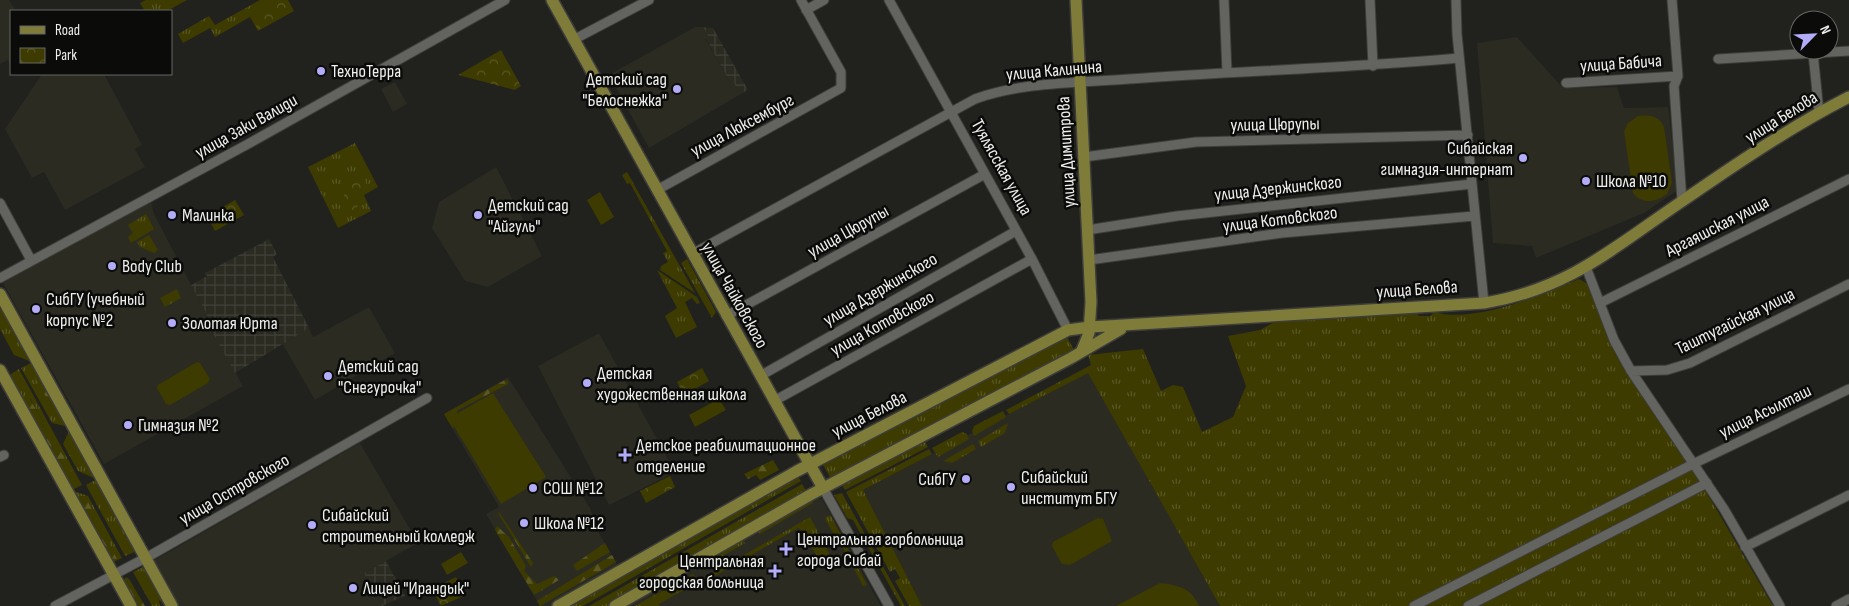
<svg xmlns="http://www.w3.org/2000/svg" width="1849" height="606" font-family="'Sofia Sans Condensed',sans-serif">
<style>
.built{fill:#2b2b22}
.industrial{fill:url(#industrial-grid)}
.grass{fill:url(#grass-tufts);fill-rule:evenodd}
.forest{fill:url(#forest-firs)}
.park{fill:url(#park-crowns)}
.garden{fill:#3d3b00}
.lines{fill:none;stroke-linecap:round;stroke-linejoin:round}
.minor-casing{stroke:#3d3d3a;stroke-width:11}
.major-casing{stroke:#3d3d3a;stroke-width:14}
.minor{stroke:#63635f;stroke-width:9}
.major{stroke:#7f7c39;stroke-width:11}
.poi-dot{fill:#b3adf9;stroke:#0b0b09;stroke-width:2}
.labels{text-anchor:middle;stroke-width:5;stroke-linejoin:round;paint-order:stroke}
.street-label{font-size:18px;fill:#efefed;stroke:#0b0b09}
.poi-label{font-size:18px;fill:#efefed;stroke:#0b0b09;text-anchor:start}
</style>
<defs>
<pattern id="industrial-grid" width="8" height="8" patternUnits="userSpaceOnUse" patternTransform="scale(1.25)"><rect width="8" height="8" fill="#2b2b22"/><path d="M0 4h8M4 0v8" fill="none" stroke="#404038"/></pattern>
<pattern id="grass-tufts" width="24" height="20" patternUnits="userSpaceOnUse" patternTransform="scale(1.25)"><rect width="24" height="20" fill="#3d3b00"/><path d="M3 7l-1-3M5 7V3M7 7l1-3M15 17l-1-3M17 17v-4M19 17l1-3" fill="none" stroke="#595826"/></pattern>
<pattern id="forest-firs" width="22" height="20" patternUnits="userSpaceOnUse" patternTransform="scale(1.25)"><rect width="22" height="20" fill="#3d3b00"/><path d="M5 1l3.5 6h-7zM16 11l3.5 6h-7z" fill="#595826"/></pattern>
<pattern id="park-crowns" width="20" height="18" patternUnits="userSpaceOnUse" patternTransform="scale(1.25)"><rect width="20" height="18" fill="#3d3b00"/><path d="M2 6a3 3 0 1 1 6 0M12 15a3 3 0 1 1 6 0" fill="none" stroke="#595826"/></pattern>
</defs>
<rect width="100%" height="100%" fill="#21211e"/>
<path class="built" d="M0,0H9L16,11H11V66L8,60L0,64Z
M695,27H703L708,36L705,38L731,84L734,82L741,94L649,148L609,75Z
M1517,37L1563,88L1617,87L1624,108L1668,107L1678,190L1644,213L1536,258L1532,246L1493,243L1477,43Z
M42,74H104L142,145L135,149L145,167L65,210L44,172L32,178L5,129Z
M395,82L407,104L393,112L381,89Z
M496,167L542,256L488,287L465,281L432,228L439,202Z
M151,202L154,214L208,317L205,319L243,386L104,464L3,283L8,278Z
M369,307L395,353L315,400L282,343L309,328L313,337Z
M599,333L675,472L609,505L538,366Z
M1088,372L1220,606H922L863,490Z
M508,377L590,508L599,533L618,566L551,606H540L486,514L499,507L444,414Z
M360,443L418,543L364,573L382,606H174L153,561Z
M816,498L822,499L881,606H624Z"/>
<path class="industrial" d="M703,27L713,28L748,90L741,94L734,83L731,84L705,37L708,36Z
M269,239L277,254L273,257L309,328L235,373L205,319L208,317L191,285L207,276L205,273Z
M386,561L405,596L382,606L364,573Z"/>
<path class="grass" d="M146,0H187L167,11H145L140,3Z
M260,0H288L294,11L258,31L250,17L215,37L210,28L183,43L178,34L209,16L215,25Z
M355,143L378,187L364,195L371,211L338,228L308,167Z
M627,172L695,293L660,270L661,266L668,262L663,253L667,251L630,183L627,184L622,175Z
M146,214L154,229L131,243L128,237L133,233L128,225Z
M149,235L158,250L154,253L140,247L137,242Z
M687,259L716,312L712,318L681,263Z
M657,270L697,297L700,303L697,304L692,298L685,302L697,327L676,338L665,316L677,308Z
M1579,279L1591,286L1618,341L1773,606H1220L1088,373L1009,414L1006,410L1091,365L1088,355L1143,349L1161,391L1173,385L1183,387L1202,432L1233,417L1246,386L1228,336L1260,330L1278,320L1416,312L1419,316H1430L1434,312C1475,324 1541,295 1579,279Z
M0,301L32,359L29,361L14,355L0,329Z
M1066,335L1075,352L831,479L822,463Z
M33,362L69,427L52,423L21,368Z
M19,369L82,485L72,490L8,376ZM30,399L42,419L44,428L73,487L25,404Z
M1003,411L1006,417L974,436L972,431L974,426Z
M1008,423L1005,433L981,447L978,441Z
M70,429L96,477L94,478L78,471L63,444Z
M962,432L967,434L969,439L938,457L932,448Z
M924,440L928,447L845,490L840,482Z
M973,444L976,449L952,463L943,461Z
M929,449L932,454L863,490L922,606H909L895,581L900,578L895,569L890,572L846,492Z
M796,474L801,481L583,606H567Z
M97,479L137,551L125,556L86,485Z
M802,484L807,492L609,606H589Z
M74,491L88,496L122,558L111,563Z
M842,493L905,606H901L853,520L847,518L834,495Z
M811,499L813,503L760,534L758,530Z
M827,516H831L844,540L843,542L839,543L825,519Z
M810,517L832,559L829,561L827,558L820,562L803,531L798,528L715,576L711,574Z
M742,539L745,543L707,565V559Z
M842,546L847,547L867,585L863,586Z
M145,566L167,606L159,600L160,606H152L133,572Z
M693,574L699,581L659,604V606H635Z"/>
<path class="forest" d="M177,289L181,298L165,307L160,298Z
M33,369H35L59,413L54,411L32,373Z
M505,380L508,381V384L458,410L453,429L444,414Z
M29,398L42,419L44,428L50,433L77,480L76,487L71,485L25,404V400Z
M773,460L779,470L760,480L756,475L748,479L744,474Z
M80,496H85L117,559H111L80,501Z
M499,512L533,563L531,567L498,513Z
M497,526L509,537L526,566L524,571L537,584L554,576L559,580L534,595L495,530Z
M605,543L610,552L577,571L573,565Z
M612,555L616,562L540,606L537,601Z
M126,577L129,579L145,606H136L123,581Z"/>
<path class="park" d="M278,0H283L290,12L258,30L251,16Z
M501,50L521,86L515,90L458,75Z
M351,176L366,181L356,211L340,206Z
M235,200L244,215L215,231L207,216Z
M702,368L709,381L684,395L677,382Z
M670,476L675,487L646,503L640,491Z
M456,577L466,595L441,606L432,589Z"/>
<path class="garden" d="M1638,116C1649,115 1659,115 1664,127L1672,183L1667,194C1657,202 1642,205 1633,193L1624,131L1628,123Z
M600,192L614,217L601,225L587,200Z
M197,362L200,363L210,379L208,383L170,405L166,404L157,388L158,385Z
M493,393L546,477L501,504L449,418Z
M719,399L726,410L695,427L689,415Z
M1098,518L1103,519L1112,541L1070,565L1062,564L1052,546L1053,542Z
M461,552L468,563L447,575L441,564Z
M1160,583C1177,585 1192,588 1199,606H1116Z"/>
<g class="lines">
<g class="minor-casing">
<path id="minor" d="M889,0L1032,259L1068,330
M1224,0L1227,72
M1370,0L1373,66
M1456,0L1457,34L1484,303
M1672,0L1678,76L1674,86L1682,201
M806,10L824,0
M573,40L649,0
M1813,53L1819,112
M1718,59L1849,51
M1566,83L1678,76
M1084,157L1196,142L1468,135
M657,190L841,88V72L801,0
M0,203L31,260
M1087,230L1177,216L1472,184
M692,254L975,99C1020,82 1080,83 1129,79C1239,71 1350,68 1459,58
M1089,260L1282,233L1474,216
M1586,267L1614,340L1631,371L1724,509L1780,606
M0,278L248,144L505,0
M1600,303L1849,179
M726,316L985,174
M1631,371L1667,370L1690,363L1849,284
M760,376L1016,231
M774,401L1032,259
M0,457L4,455
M823,488L889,606
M1745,547L1849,495
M55,606L151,555L427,398
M1414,606L1695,463L1849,389
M1468,606L1707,483
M1836,606L1849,599"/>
</g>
<g class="major-casing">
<path id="major" d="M552,0L823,488
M1076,0L1091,302L1089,333L1082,350
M0,294L172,606
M0,370L131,606
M558,606L797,471L1068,330L1090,327L1484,303C1566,290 1612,249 1678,204C1733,166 1790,127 1849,97
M615,606L810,495L1071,358L1121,329"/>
</g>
<use href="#minor" class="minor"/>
<use href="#major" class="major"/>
</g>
<g class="poi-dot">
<circle cx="321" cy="71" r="5"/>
<circle cx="677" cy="89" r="5"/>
<circle cx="1523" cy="158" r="5"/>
<circle cx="1586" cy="181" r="5"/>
<circle cx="172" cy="215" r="5"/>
<circle cx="478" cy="215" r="5"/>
<circle cx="112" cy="266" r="5"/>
<circle cx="36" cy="309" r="5"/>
<circle cx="172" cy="323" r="5"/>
<circle cx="328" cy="376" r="5"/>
<circle cx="587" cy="383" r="5"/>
<circle cx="128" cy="425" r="5"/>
<path d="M622.5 447.5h5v5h5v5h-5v5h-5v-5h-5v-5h5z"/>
<circle cx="966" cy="479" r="5"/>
<circle cx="1011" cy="487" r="5"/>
<circle cx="533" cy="488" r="5"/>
<circle cx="524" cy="523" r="5"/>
<circle cx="312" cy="525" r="5"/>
<path d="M783.5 541.5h5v5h5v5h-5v5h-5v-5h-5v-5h5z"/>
<path d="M772.5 563.5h5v5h5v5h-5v5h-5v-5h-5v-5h5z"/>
<circle cx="353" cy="588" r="5"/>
</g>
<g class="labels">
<g class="street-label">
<text transform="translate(1621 63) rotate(-4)" y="6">улица Бабича</text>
<text transform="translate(1054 70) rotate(-5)" y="6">улица Калинина</text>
<text transform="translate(1781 117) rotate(-32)" y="6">улица Белова</text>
<text transform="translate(1275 124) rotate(-1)" y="6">улица Цюрупы</text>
<text transform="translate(742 125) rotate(-28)" y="6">улица Люксембург</text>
<text transform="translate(246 126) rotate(-29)" y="6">улица Заки Валиди</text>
<text transform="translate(1066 152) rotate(-93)" y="6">улица Димитрова</text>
<text transform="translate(1002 167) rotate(61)" y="6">Туялясская улица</text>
<text transform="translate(1278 188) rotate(-6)" y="6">улица Дзержинского</text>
<text transform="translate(1280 219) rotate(-7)" y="6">улица Котовского</text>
<text transform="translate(1717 226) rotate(-27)" y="6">Аргаяшская улица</text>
<text transform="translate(848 231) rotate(-29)" y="6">улица Цюрупы</text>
<text transform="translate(880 289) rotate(-30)" y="6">улица Дзержинского</text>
<text transform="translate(1417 289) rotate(-4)" y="6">улица Белова</text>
<text transform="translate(735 295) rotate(61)" y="6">улица Чайковского</text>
<text transform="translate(1735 321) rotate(-26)" y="6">Таштугайская улица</text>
<text transform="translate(882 323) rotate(-29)" y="6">улица Котовского</text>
<text transform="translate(1765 411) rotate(-26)" y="6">улица Асылташ</text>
<text transform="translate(869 414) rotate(-27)" y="6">улица Белова</text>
<text transform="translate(234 489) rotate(-30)" y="6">улица Островского</text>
</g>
<g class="poi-label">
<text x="331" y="77">ТехноТерра</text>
<text x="667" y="85" text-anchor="end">Детский сад<tspan x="667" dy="21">"Белоснежка"</tspan></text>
<text x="1513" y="154" text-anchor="end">Сибайская<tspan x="1513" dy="21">гимназия-интернат</tspan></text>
<text x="1596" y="187">Школа №10</text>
<text x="488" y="211">Детский сад<tspan x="488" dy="21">"Айгуль"</tspan></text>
<text x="182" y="221">Малинка</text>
<text x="122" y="272">Body Club</text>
<text x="46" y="305">СибГУ (учебный<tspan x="46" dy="21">корпус №2</tspan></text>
<text x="182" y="329">Золотая Юрта</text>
<text x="338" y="372">Детский сад<tspan x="338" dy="21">"Снегурочка"</tspan></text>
<text x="597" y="379">Детская<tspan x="597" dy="21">художественная школа</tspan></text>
<text x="138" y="431">Гимназия №2</text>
<text x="636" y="451">Детское реабилитационное<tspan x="636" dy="21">отделение</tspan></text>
<text x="1021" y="483">Сибайский<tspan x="1021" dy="21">институт БГУ</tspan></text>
<text x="956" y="485" text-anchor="end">СибГУ</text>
<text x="543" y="494">СОШ №12</text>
<text x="322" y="521">Сибайский<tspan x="322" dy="21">строительный колледж</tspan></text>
<text x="534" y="529">Школа №12</text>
<text x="797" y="545">Центральная горбольница<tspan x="797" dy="21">города Сибай</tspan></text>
<text x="764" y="567" text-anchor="end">Центральная<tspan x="764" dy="21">городская больница</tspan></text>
<text x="363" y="594">Лицей "Ирандык"</text>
</g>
</g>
<rect x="10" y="10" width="162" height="65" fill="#0b0b09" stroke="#666664"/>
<rect x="20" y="26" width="25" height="8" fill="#7f7c39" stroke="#666664"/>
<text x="55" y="35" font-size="15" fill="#efefed">Road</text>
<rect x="20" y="48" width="25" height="15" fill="url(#park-crowns)" stroke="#666664"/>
<text x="55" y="60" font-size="15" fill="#efefed">Park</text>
<g transform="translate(1814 35) rotate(66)"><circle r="24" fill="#0b0b09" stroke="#666664"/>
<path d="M0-4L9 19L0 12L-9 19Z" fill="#b3adf9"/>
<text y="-8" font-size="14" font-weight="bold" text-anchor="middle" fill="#efefed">N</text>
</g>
</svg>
